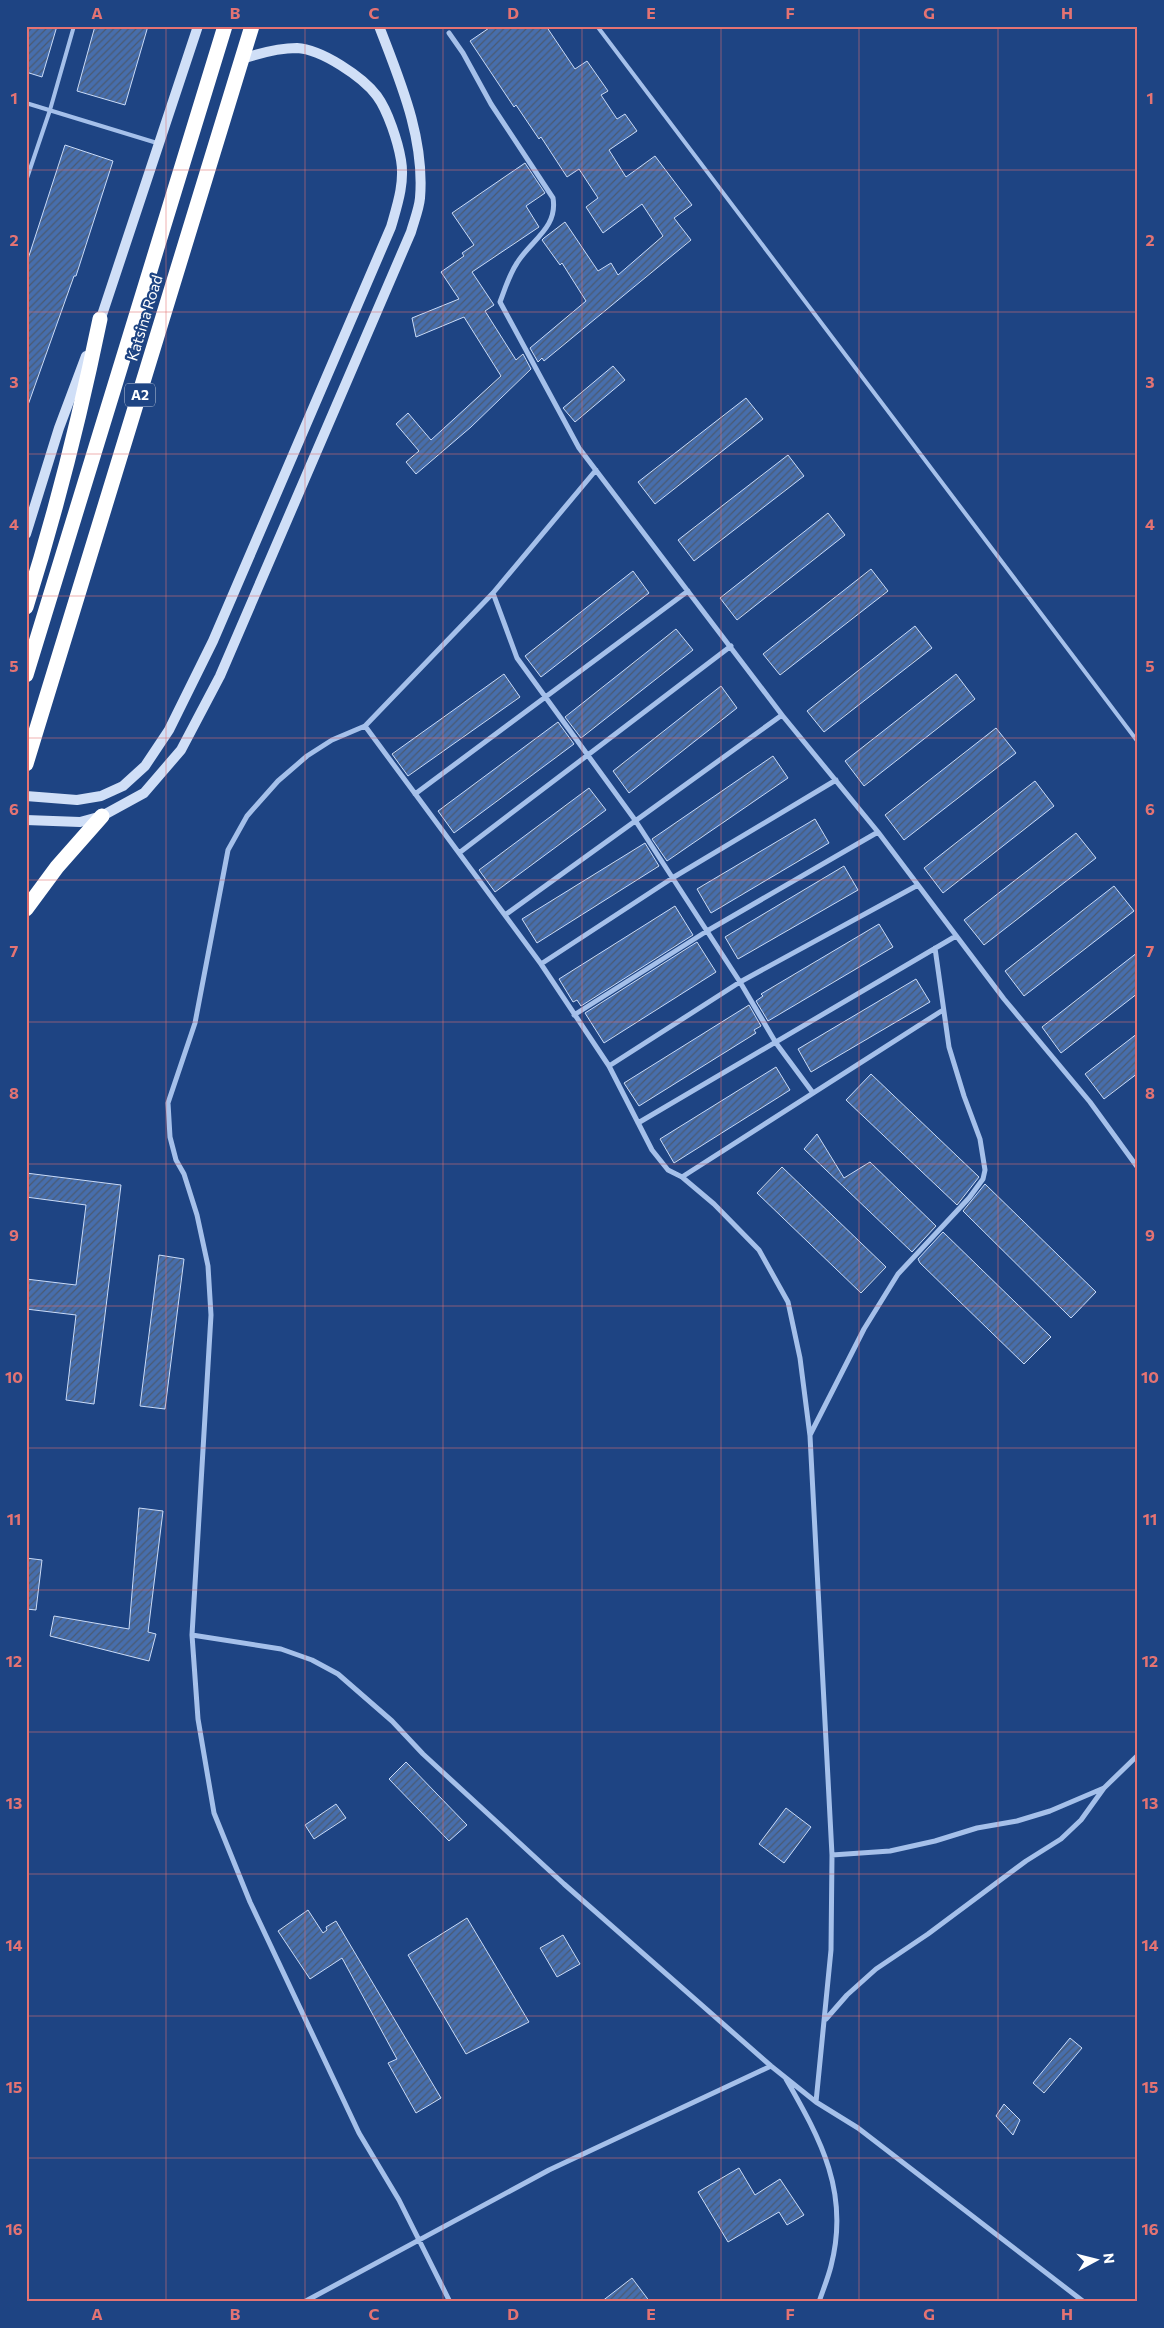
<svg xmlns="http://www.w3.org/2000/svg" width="1164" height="2328" font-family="Commissioner,sans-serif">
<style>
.building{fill:url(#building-hatch);stroke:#cadbf7}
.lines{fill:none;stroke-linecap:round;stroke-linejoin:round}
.lane{stroke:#a5c0ea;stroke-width:4}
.street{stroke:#a5c0ea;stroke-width:5}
.secondary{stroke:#d0dff7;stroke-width:10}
.highway{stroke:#fff;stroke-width:15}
.grid{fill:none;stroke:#e47373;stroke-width:1;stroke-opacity:0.55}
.labels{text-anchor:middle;stroke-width:4.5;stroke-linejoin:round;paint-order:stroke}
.shield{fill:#1e4483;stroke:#bcc7da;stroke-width:1}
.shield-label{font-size:14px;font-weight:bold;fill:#fff}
.street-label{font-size:15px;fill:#fff;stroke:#1e4483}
.neatline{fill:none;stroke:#e47373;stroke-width:2}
.grid-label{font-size:16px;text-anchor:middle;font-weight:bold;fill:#e47373}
</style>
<defs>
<pattern id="building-hatch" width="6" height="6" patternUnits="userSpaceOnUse" patternTransform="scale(1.25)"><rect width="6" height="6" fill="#476eac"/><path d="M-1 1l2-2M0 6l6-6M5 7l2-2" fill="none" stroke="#4a5a72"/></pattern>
</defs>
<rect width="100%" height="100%" fill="#1e4483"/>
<path class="building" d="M26,26H57L42,77L26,72Z
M95,26H148L125,105L77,91Z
M492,26H546L575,69L587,61L608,91L601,95L617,119L625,114L637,131L609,150L626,177L655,156L692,205L674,218L691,240L544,361L542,358L538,362L530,348L586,301L562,263L560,265L542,240L544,238L565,222L598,271L611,263L618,275L663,236L642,204L603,233L586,207L598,198L579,169L567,177L541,137L539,139L516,105L514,107L470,41Z
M65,145L113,161L76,276H74L28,405H26V265Z
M525,163L545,193L526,206L539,227L472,272L494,305L485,311L516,360L523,354L531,369L471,427L416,474L406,462L419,451L396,424L408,413L431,440L501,376L464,317L416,337L412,318L459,299L441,272L464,256L462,253L474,245L452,213Z
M613,366L625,380L575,422L563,408Z
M746,398L763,419L655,504L638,482Z
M788,455L804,476L694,561L678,540Z
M828,513L845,535L737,620L720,598Z
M871,569L888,591L780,675L763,654Z
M633,571L649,593L541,677L525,656Z
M915,626L932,648L824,732L807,711Z
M676,629L693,650L581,738L565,717Z
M504,674L520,697L408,776L392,754Z
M956,674L975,699L864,786L845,761Z
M721,686L737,708L629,793L613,771Z
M558,722L574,744L454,833L438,811Z
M996,728L1016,753L904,840L885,815Z
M773,756L788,778L667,861L652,839Z
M1035,781L1054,806L943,893L924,868Z
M589,788L606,810L495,892L479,870Z
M815,819L829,843L711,913L697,889Z
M1076,833L1096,858L984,945L964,920Z
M645,843L659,866L537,943L522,919Z
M844,866L858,890L738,959L725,937Z
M1114,886L1134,911L1024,996L1005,971Z
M675,906L693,935L581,1006L577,1000L573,1002L559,979Z
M879,924L893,947L768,1021L756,1001L763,996L761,994Z
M697,942L716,972L604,1043L585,1013Z
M1138,952V993L1061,1053L1042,1027Z
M916,979L930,1002L811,1072L798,1049Z
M749,1005L761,1026L754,1030L756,1033L639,1106L624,1083Z
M1138,1033V1073L1104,1099L1085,1074Z
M776,1067L790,1090L674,1163L660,1139Z
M871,1074L979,1177L957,1205L846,1100Z
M817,1134L844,1178L870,1162L936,1226L912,1252L804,1149Z
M782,1167L886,1267L861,1293L757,1193Z
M26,1173L121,1185L94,1404L66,1400L76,1315L26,1309V1279L76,1285L86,1205L26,1197Z
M985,1184L1096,1292L1071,1318L963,1211Z
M943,1232L1051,1337L1024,1364L920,1263L918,1259Z
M159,1255L184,1259L165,1409L140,1406Z
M139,1508L163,1511L148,1632L156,1634L149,1661L50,1636L54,1616L129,1629Z
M26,1558L42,1560L36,1610L26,1609Z
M406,1762L467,1825L449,1841L389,1779Z
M336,1804L346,1818L314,1839L305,1825Z
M786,1808L811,1827L784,1863L759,1844Z
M308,1910L323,1933L327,1930L326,1927L336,1921L441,2098L416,2113L388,2063L397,2059L342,1958L310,1979L278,1931Z
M467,1918L529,2022L466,2054L408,1955Z
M563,1935L580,1964L557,1977L540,1948Z
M1070,2038L1082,2048L1044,2093L1033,2083Z
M1004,2104L1020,2120L1013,2135L996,2116Z
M739,2168L755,2195L780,2179L804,2215L787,2225L779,2212L728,2242L698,2192Z
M632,2278L650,2302H601Z"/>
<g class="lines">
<path class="lane" d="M597,26L1138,742
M26,103L157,143
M26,181L50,110L74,26"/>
<path class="street" d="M449,33L463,53L491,104L553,198C558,228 531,240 517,263C509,275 505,289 500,302L579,448L782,715L878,832L1004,999L1090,1102L1138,1168
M493,593L517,658L635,820L740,982L776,1043L813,1093
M365,726L541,964L609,1066L652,1150L668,1170L682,1177L714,1204L759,1250L788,1302L800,1358L810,1436L832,1855L831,1950L816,2102
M415,794L688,591
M459,853L731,646
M505,915L782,715
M541,964L674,877L836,780
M574,1015L707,931L878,832
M609,1066L740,982L918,885
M638,1123L956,936
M682,1177L943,1010
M810,1435L864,1329L898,1274L969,1198L983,1179L985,1170L980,1139L964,1096L949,1047L935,948
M192,1635L281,1649L312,1660L338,1674L392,1721L423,1754L564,1884L771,2066L816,2102L858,2128L1084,2302
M832,1855L890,1851L935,1841L977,1828L1017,1821L1050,1811L1104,1788
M826,2019L847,1995L876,1969L928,1934L1026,1861L1061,1839L1081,1820L1104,1788L1138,1755
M786,2079C821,2140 850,2193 831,2266C828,2278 823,2290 819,2302
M304,2302L549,2170L771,2066
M450,2302L399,2200L359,2133L250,1902L214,1813L198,1719L192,1635L211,1315L208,1266L197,1215L184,1174L176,1160L170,1137L168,1103L195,1023L228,850L247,816L278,781L307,756L332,740L365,726L493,593L596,470"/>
<path class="secondary" d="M99,324L198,26
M26,534L59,428L86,356
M26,796L77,800L101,796L123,786L145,766L169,730L213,641L391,227C397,206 405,183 401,160C398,142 388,111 377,96C363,77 321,49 297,48C278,48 260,53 242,59
M26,820L80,822L102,816L144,793L181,750L220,676L411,232C414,221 419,209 420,198C425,138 400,81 379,26"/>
<path class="highway" d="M26,607C56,512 80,416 100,319
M26,675L225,26
M26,764L252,26
M26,909L57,867L102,816"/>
</g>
<path class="grid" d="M166,26V2302M305,26V2302M443,26V2302M582,26V2302M721,26V2302M859,26V2302M998,26V2302M26,170H1138M26,312H1138M26,454H1138M26,596H1138M26,738H1138M26,880H1138M26,1022H1138M26,1164H1138M26,1306H1138M26,1448H1138M26,1590H1138M26,1732H1138M26,1874H1138M26,2016H1138M26,2158H1138"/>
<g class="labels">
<rect class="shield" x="125" y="383.5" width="30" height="23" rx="4"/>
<g class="shield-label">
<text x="140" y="400">A2</text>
</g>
<g class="street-label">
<text transform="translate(145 318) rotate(-73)" y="5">Katsina Road</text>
</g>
</g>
<rect width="1164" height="2328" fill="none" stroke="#1e4483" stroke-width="55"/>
<g transform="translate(1096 2260) rotate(83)" stroke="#1e4483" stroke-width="4" paint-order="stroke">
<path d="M0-4L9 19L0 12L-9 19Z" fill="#ffffff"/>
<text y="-8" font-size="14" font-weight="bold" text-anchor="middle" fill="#ffffff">N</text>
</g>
<rect x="28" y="28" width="1108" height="2272" class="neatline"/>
<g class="grid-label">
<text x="97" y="19">A</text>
<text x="235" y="19">B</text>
<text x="374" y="19">C</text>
<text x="513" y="19">D</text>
<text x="651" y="19">E</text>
<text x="790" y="19">F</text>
<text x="929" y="19">G</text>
<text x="1067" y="19">H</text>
<text x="14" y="104">1</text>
<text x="1150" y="104">1</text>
<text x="14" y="246">2</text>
<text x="1150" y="246">2</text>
<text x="14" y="388">3</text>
<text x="1150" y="388">3</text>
<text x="14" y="530">4</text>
<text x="1150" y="530">4</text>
<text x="14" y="672">5</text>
<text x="1150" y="672">5</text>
<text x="14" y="815">6</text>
<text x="1150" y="815">6</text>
<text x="14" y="957">7</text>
<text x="1150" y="957">7</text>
<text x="14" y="1099">8</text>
<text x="1150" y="1099">8</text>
<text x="14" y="1241">9</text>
<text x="1150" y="1241">9</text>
<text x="14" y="1383">10</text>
<text x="1150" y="1383">10</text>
<text x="14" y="1525">11</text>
<text x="1150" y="1525">11</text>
<text x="14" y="1667">12</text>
<text x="1150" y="1667">12</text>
<text x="14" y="1809">13</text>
<text x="1150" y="1809">13</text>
<text x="14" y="1951">14</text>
<text x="1150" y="1951">14</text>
<text x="14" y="2093">15</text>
<text x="1150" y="2093">15</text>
<text x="14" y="2235">16</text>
<text x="1150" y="2235">16</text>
<text x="97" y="2320">A</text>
<text x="235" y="2320">B</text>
<text x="374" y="2320">C</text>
<text x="513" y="2320">D</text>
<text x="651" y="2320">E</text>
<text x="790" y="2320">F</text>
<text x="929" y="2320">G</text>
<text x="1067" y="2320">H</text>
</g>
</svg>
